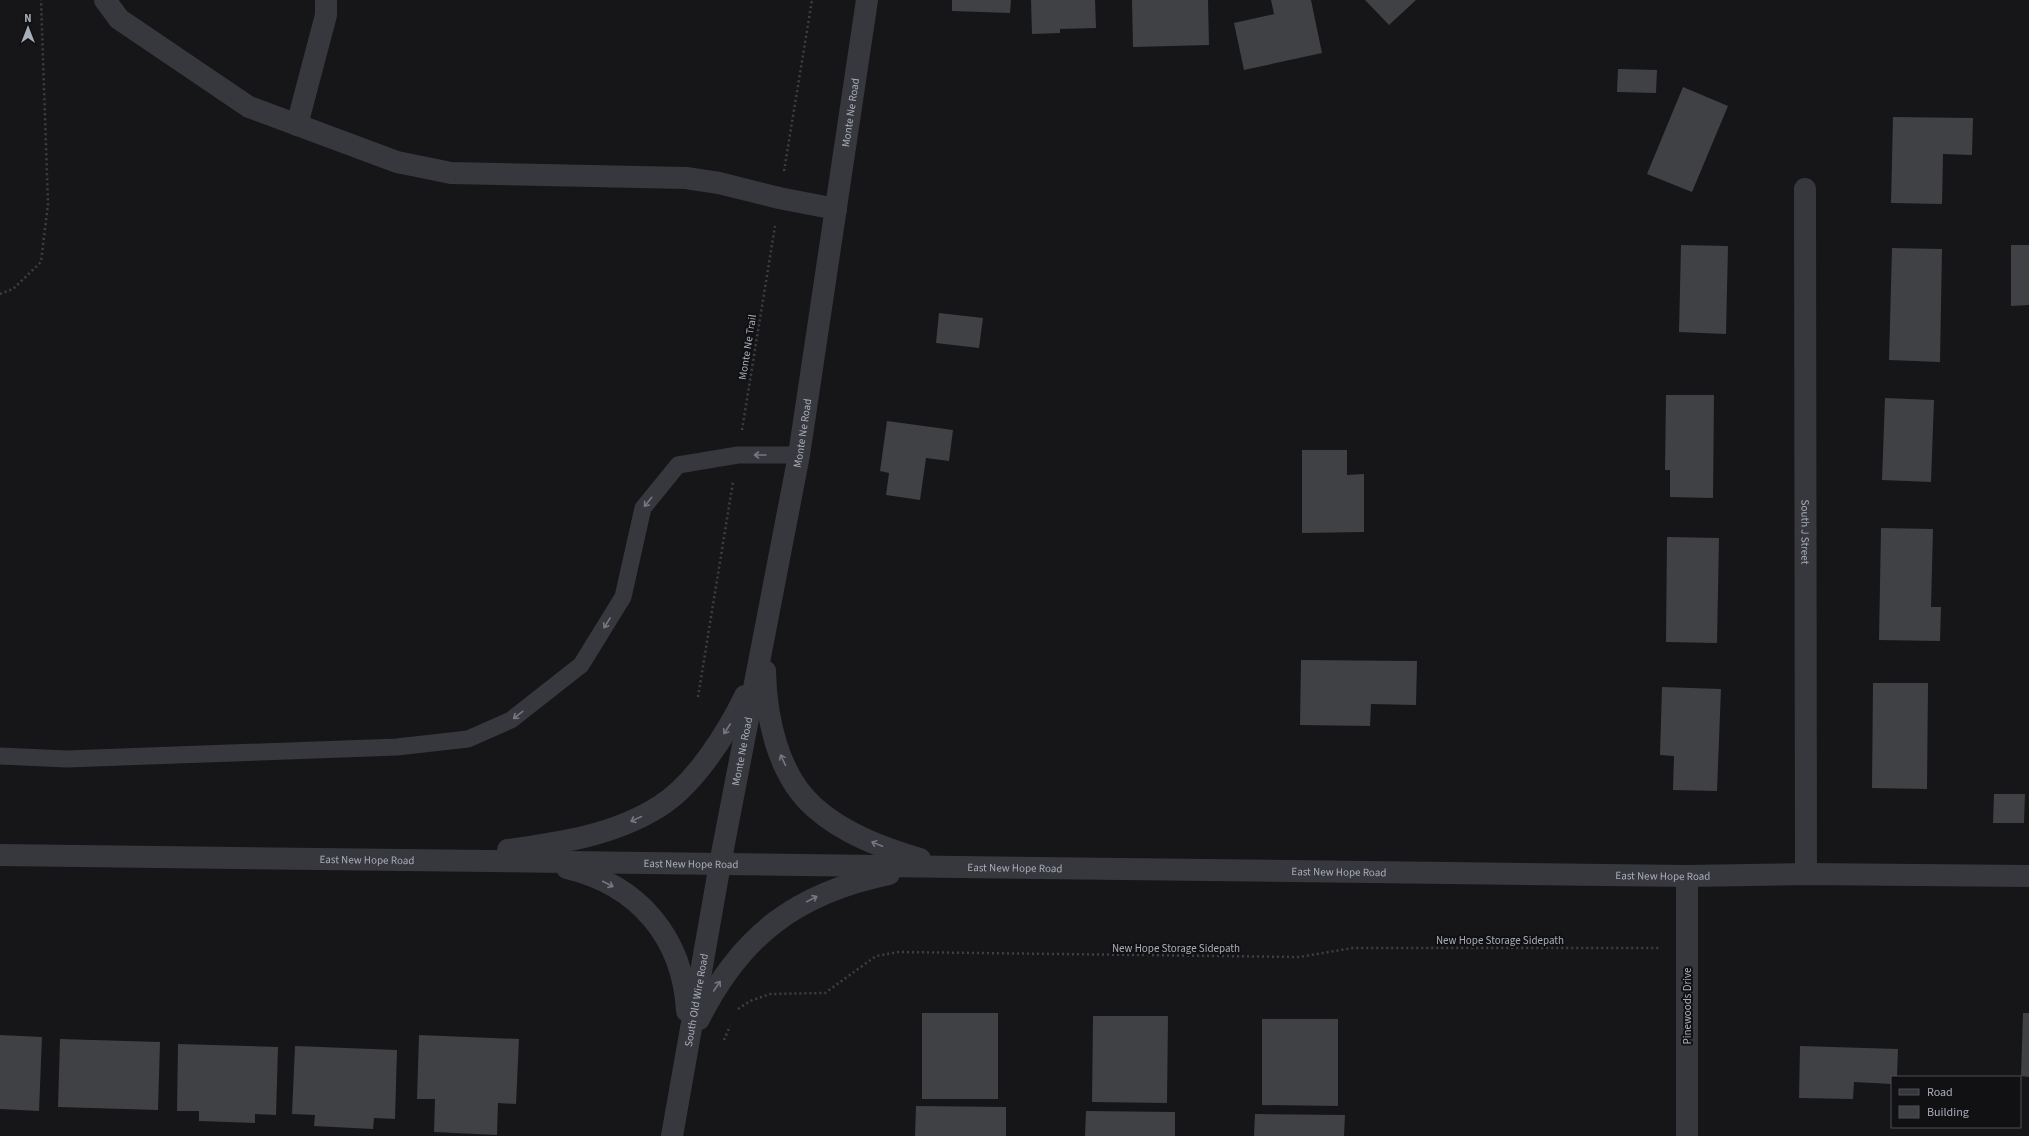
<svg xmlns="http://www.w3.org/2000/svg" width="2029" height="1136" font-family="'Source Sans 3',sans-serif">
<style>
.building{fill:#404145}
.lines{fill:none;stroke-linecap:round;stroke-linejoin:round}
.path{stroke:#3d3f44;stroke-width:2.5;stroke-dasharray:2 3;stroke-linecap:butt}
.service{stroke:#37383d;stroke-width:17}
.minor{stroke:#37383d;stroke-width:22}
.tertiary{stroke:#37383d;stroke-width:22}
.oneway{stroke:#757881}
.labels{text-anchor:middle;stroke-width:4;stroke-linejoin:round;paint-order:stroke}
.street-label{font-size:11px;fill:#a8adb8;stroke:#111113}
</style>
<rect width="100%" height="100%" fill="#161618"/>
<path class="building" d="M952,0H1011L1010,13L952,11Z
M1031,0H1095L1096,28L1060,29V33L1032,34Z
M1132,0H1208L1209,45L1133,47Z
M1271,0H1311L1322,53L1244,70L1234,23L1274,14Z
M1365,0H1416L1389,25Z
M1618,69L1657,70L1656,93L1617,92Z
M1683,87L1728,106L1692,192L1647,174Z
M1893,117L1973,118L1972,155L1943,154L1942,204L1891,203Z
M1681,245L1728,246L1726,334L1679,332Z
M2011,245H2029V305L2011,306Z
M1892,248L1942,249L1940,362L1889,360Z
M939,313L983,318L979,348L936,343Z
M1666,395H1714L1713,498L1670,497V470H1665Z
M1885,398L1934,400L1931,482L1882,480Z
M887,421L953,430L949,461L926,458L920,500L886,495L889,473L880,471Z
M1302,450H1347V475L1364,474V532L1302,533Z
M1881,528L1933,529L1931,607H1941L1940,641L1879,640Z
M1667,537L1719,538L1717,643L1666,642Z
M1301,660L1417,661L1416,705L1371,704L1370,726L1300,725Z
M1873,683H1928L1927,789L1872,788Z
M1662,687L1721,689L1717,791L1673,790L1674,756L1660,755Z
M1994,794H2025L2024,823H1993Z
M922,1013H998V1099H922Z
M2023,1013H2029V1077L2021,1076Z
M1093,1016H1168L1167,1103L1092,1102Z
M1262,1019H1338V1106L1262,1105Z
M0,1035L42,1037L39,1111L0,1109Z
M419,1035L519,1039L516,1104L498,1103L497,1135L434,1132L435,1099H417Z
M60,1039L160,1042L158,1110L58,1107Z
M178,1044L278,1047L276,1115L255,1114V1123L199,1121V1111H177Z
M295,1046L397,1050L395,1119L374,1118L373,1129L314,1126L315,1115L292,1114Z
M1800,1046L1898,1049L1897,1077H1892V1084L1854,1082L1853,1099L1799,1098Z
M916,1106L1006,1107V1136H915Z
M1086,1111L1175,1112V1136H1085Z
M1255,1114L1345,1115L1344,1136H1254Z"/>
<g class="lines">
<path class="path" d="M784,171L812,0
M0,294L13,289L41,262L48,204L41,0
M742,430L775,226
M698,697L733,482
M738,1009L750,1001L770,994L825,993L876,956L899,952L1299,957L1353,948H1660
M724,1040L730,1026"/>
<path class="service" d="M0,756L67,759L397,747L468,739L511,720L581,665L623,597L643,508L678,465L738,455H799"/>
<g class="minor">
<path d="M105,0L119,19L249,107L397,162L451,173L686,178L719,183L779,198L836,209"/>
<path d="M297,125L326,15V0"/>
<path id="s1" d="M1805,189L1806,874"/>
<path d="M1687,876V1136"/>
</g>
<g class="tertiary">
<path d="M765,671C766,718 778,775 814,807C844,834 883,848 920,859"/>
<path d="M508,850C560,843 615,835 660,806C695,784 727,733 745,696"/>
<path id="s2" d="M0,855L1687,876L1806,874L2029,876"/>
<path d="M567,868C639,885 683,938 687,1011"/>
<path d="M699,1019C741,935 797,893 889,874"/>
<path id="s3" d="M672,1136L720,864L799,455L867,0"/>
</g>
</g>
<defs><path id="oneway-shaft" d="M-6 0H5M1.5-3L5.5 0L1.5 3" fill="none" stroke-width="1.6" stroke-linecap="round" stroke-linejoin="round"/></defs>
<g class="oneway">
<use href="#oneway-shaft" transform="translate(760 455) rotate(180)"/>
<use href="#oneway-shaft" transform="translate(648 502) rotate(129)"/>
<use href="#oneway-shaft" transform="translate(607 623) rotate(122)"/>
<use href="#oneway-shaft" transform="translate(518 715) rotate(142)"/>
<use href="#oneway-shaft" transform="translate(727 729) rotate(123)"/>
<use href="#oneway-shaft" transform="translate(783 760) rotate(-115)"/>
<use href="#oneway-shaft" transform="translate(636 819) rotate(155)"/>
<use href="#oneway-shaft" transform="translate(877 844) rotate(-158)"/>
<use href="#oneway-shaft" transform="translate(608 884) rotate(27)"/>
<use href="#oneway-shaft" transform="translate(812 899) rotate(-27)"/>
<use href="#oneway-shaft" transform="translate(717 986) rotate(-56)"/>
</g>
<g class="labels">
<g class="street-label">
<text dy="4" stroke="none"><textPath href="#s3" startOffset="1039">Monte Ne Road</textPath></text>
<text transform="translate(747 347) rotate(-81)" y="4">Monte Ne Trail</text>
<text dy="4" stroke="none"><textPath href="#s3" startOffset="715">Monte Ne Road</textPath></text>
<text dy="4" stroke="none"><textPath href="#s1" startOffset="343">South J Street</textPath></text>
<text dy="4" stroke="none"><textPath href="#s3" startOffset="391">Monte Ne Road</textPath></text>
<text dy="4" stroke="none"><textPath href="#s2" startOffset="367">East New Hope Road</textPath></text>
<text dy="4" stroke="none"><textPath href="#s2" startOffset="691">East New Hope Road</textPath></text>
<text dy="4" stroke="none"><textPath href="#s2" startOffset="1015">East New Hope Road</textPath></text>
<text dy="4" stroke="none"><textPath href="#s2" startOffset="1339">East New Hope Road</textPath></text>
<text dy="4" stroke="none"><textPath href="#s2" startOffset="1663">East New Hope Road</textPath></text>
<text x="1500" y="944">New Hope Storage Sidepath</text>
<text x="1176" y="952">New Hope Storage Sidepath</text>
<text dy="4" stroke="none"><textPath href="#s3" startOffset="138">South Old Wire Road</textPath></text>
<text transform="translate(1687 1006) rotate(-90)" y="4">Pinewoods Drive</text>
</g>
</g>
<rect x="1891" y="1076" width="130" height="52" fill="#111113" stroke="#4d4f55"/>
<rect x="1899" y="1089" width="20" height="6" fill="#37383d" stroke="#4d4f55"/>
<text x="1927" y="1096" font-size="12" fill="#a8adb8">Road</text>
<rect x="1899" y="1106" width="20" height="12" fill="#404145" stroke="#4d4f55"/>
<text x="1927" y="1116" font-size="12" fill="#a8adb8">Building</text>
<g transform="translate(28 28)" stroke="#111113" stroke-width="3" paint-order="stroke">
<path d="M0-3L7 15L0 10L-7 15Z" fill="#a8adb8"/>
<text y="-6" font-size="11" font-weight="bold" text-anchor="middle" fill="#a8adb8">N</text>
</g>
</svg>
